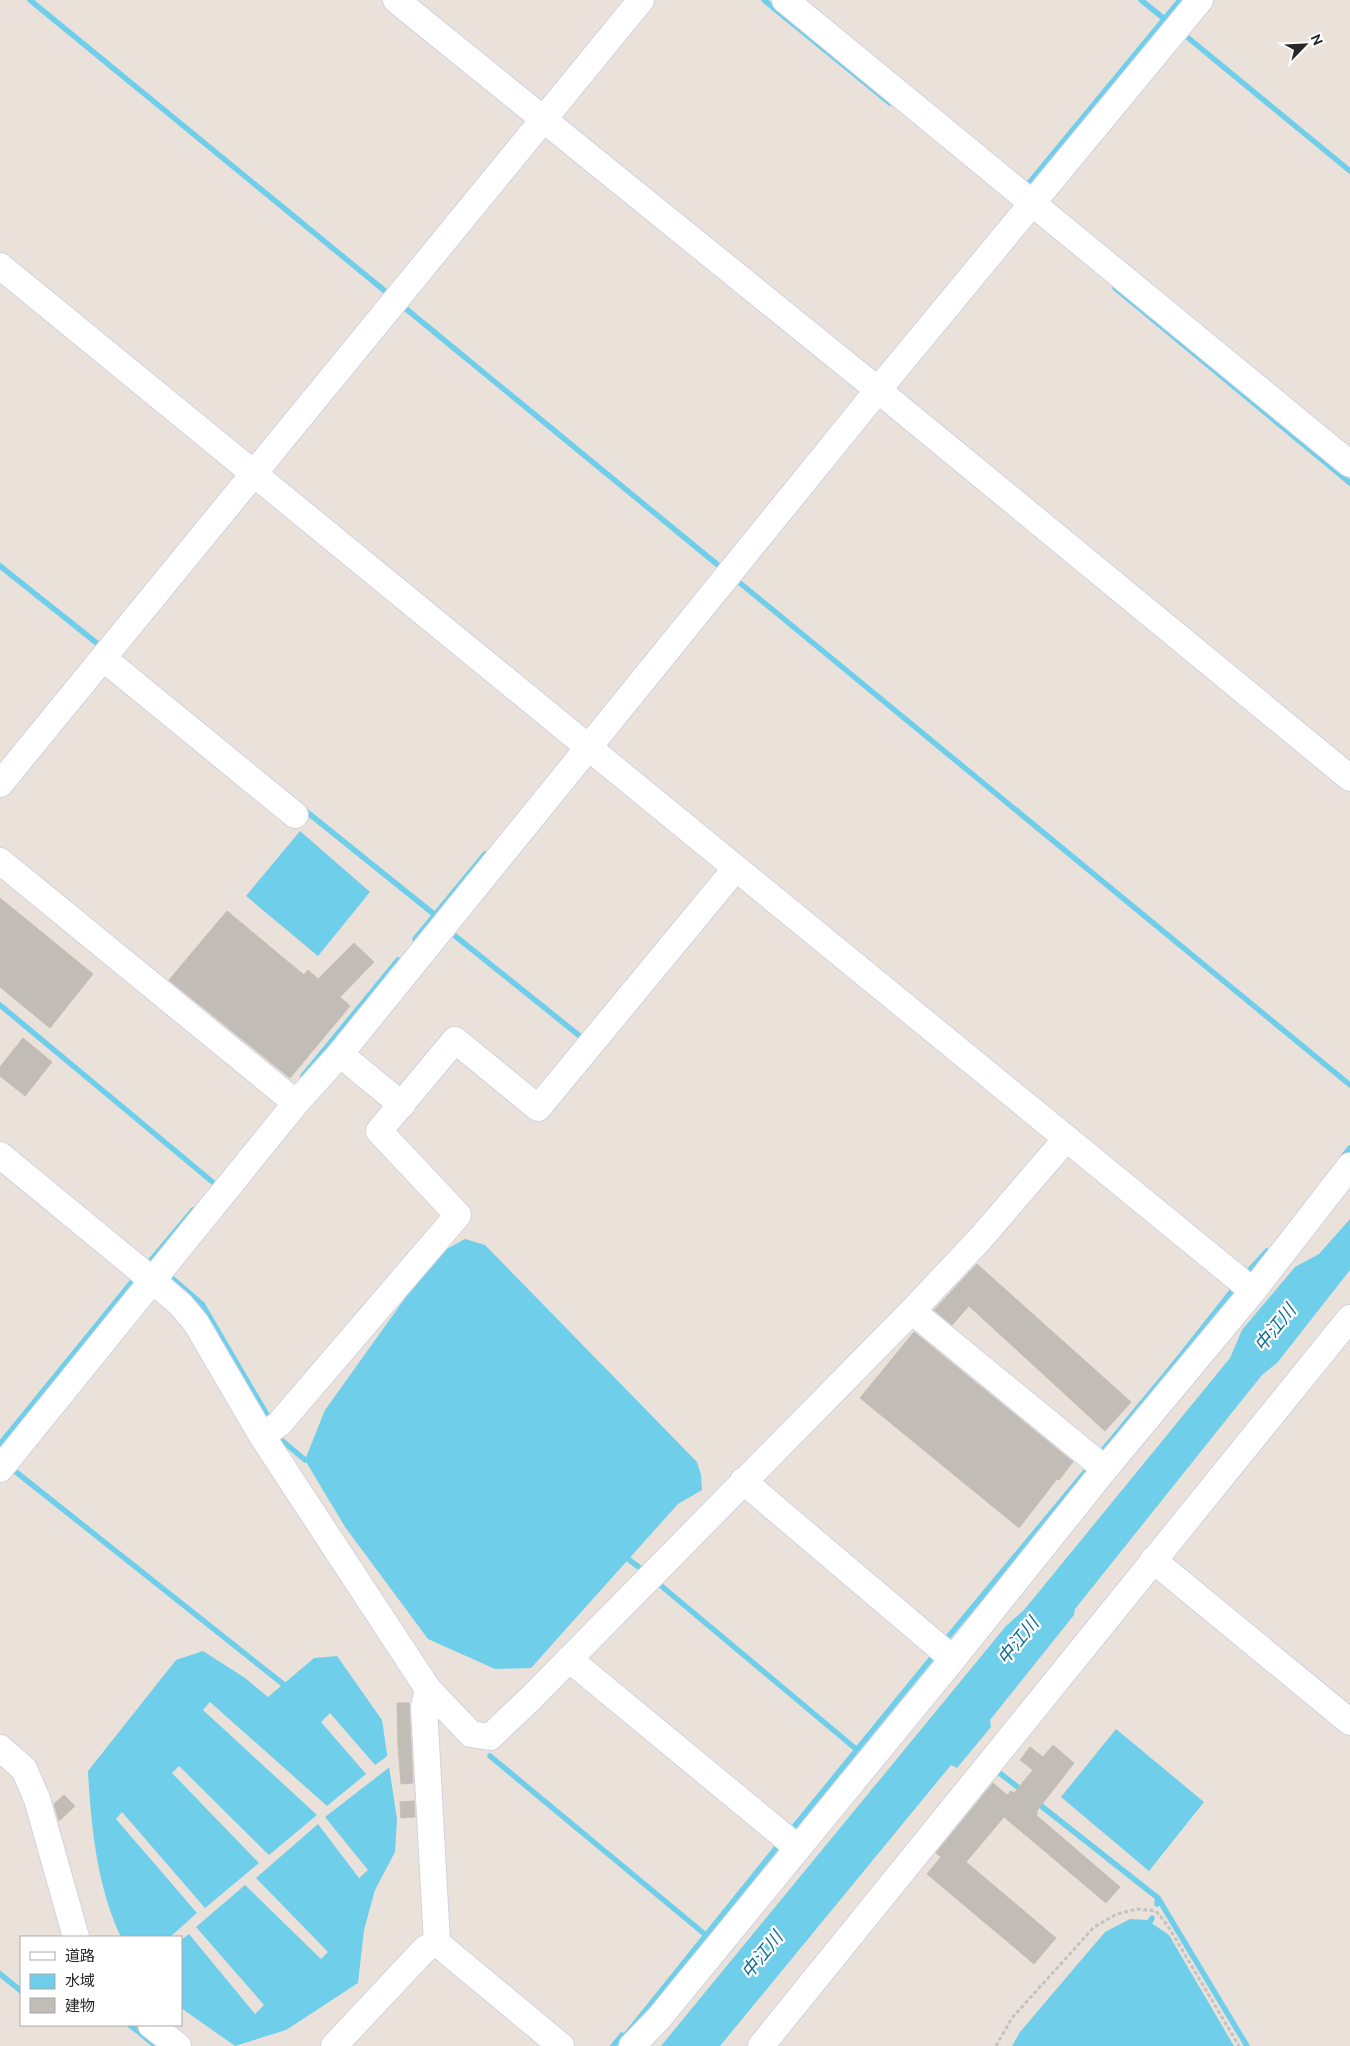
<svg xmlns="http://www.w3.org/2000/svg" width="1350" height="2046" font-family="Ubuntu,'Noto Sans JP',sans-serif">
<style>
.water{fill:#6fceea}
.pier{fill:#eae2da}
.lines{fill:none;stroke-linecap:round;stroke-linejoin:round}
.stream{stroke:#6fceea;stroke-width:5.5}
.building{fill:#c2bcb6;stroke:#c5beb4}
.minor-casing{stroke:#cfd3e1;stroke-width:28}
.path{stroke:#c3c3c3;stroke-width:3;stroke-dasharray:4 2.5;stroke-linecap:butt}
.minor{stroke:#fff;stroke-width:26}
.labels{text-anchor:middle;stroke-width:4.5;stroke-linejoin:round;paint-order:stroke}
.water-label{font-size:18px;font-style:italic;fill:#116b92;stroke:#fff}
</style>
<rect width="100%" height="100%" fill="#eae2da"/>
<path class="water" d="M300,831L370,892L318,956L246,896Z
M1350,1219V1270L1277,1363L1262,1375L1075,1609L1074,1615L990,1720L991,1727L957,1768L951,1765L720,2046H661L1006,1626L1024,1610L1230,1358L1242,1330L1295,1267L1319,1254Z
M465,1239L485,1245L697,1462L701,1475L702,1490L678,1504L531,1668L495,1669L428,1639L345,1527L305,1460L325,1410L436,1255Z
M203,1651L245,1678L268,1697L314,1658L337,1656L382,1720L397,1819L395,1852L375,1890L364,1930L358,1983L286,2030L235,2046L181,2008V1937H121C97,1887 91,1826 88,1771L176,1660Z
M1116,1729L1204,1802L1149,1871L1061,1797Z
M1130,1919L1147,1920L1169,1935L1234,2046H1012L1020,2032L1105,1932Z"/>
<path class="pier" d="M210,1702L327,1806L366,1774L321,1722L330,1713L375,1765L390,1754L391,1766L325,1817L368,1870L359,1878L318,1824L256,1878L328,1952L321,1959L245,1885L196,1927L264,2005L255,2014L189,1934L181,1940V1937H170L197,1913L116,1819L122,1812L205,1908L259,1863L172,1773L179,1766L269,1855L317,1815L203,1710Z"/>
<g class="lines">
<path class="stream" d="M30,0L385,291
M764,0L890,103
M1141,0L1167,21
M1181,32L1350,171
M1024,189L1180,0
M1115,288L1350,483
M405,308L724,570
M0,566L98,644
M734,578L1350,1085
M302,808L435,915
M449,931L586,1041
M415,939L485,854
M0,1005L215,1184
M303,1076L398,960
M1342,1158L1350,1148
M147,1265L193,1210
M1245,1275L1267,1251
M173,1279L202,1304L270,1420
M279,1438L305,1460
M0,1444L136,1277
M1099,1455L1175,1363L1236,1286
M11,1468L283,1684
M628,1559L644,1571
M659,1584L856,1749
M944,1642L1091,1465
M490,1756L707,1936
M997,1771L1024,1792
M1035,1801L1158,1898L1157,1904
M789,1833L935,1654
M1158,1898L1247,2046
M1150,1922L1152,1918
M0,1974L21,1991
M130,2025L156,2046
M613,2046L622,2035L625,2036L781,1842"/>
</g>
<path class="building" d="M0,898L93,974L50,1028L0,987Z
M227,911L304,975L308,970L318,979L354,943L374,962L340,997L350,1006L290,1078L169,980Z
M23,1038L52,1062L25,1096L0,1076V1067Z
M977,1264L1131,1402L1105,1431L969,1306L952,1325L934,1310Z
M914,1332L1073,1462L1059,1480L1057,1479L1019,1528L860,1398Z
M397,1703H409L413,1783L401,1784L398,1746Z
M1053,1745L1074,1763L1036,1812L1038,1813L1036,1815L1120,1887L1106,1903L1004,1817L966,1862L1056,1938L1034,1964L927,1874L941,1857L936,1853L993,1783L1007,1795L1011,1791L1014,1793L1033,1770L1020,1760L1030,1747L1043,1757Z
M64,1795L75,1806L59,1821L54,1804Z
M414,1801L415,1817L401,1818L400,1802Z"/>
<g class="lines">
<g class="minor-casing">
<path id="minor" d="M396,0L878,390L1350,778
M785,0L1350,464
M0,266L1253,1291
M103,658L295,815
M0,784L641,0
M0,861L296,1103
M340,1054L402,1105
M0,1155L152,1280L181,1305L196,1323L262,1436L428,1689L471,1734L490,1737L532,1697L912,1311L980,1239L1066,1139
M912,1311L1105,1469
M262,1436L279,1424L458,1215L379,1131L455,1040L538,1108L736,868
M0,1469L296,1103L340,1054L878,390L1200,0
M743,1481L953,1659
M1153,1560L1350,1722
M569,1659L798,1848
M428,1689L424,1707L437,1943L561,2046
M0,1748L24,1769L37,1799L76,1937
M151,2025L178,2046
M334,2046L425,1949L437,1943
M632,2046L659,2018L953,1659L1105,1469L1253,1291L1350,1166
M761,2046L1350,1318"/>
</g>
<path class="path" d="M996,2046L1012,2018L1094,1927L1117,1914L1137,1909L1156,1911L1168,1926L1239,2046"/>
<use href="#minor" class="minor"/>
</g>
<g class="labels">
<g class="water-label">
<text transform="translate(1275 1328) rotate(-51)" y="6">中江川</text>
<text transform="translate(1018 1641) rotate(-51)" y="6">中江川</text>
<text transform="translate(762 1955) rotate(-51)" y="6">中江川</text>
</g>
</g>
<rect x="20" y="1936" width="162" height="90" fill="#ffffff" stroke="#a9a9a9"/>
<rect x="30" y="1952" width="25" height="8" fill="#ffffff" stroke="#a9a9a9"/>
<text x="65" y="1961" font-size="15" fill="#282828">道路</text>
<rect x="30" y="1974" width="25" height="15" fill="#6fceea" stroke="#a9a9a9"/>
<text x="65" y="1986" font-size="15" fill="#282828">水域</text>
<rect x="30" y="1998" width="25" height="15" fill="#c2bcb6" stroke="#a9a9a9"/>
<text x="65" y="2011" font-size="15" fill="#282828">建物</text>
<g transform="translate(1305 45) rotate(66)" stroke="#ffffff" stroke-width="4" paint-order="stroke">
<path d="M0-4L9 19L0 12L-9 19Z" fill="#282828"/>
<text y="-8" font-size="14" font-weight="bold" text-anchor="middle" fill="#282828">N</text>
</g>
</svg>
